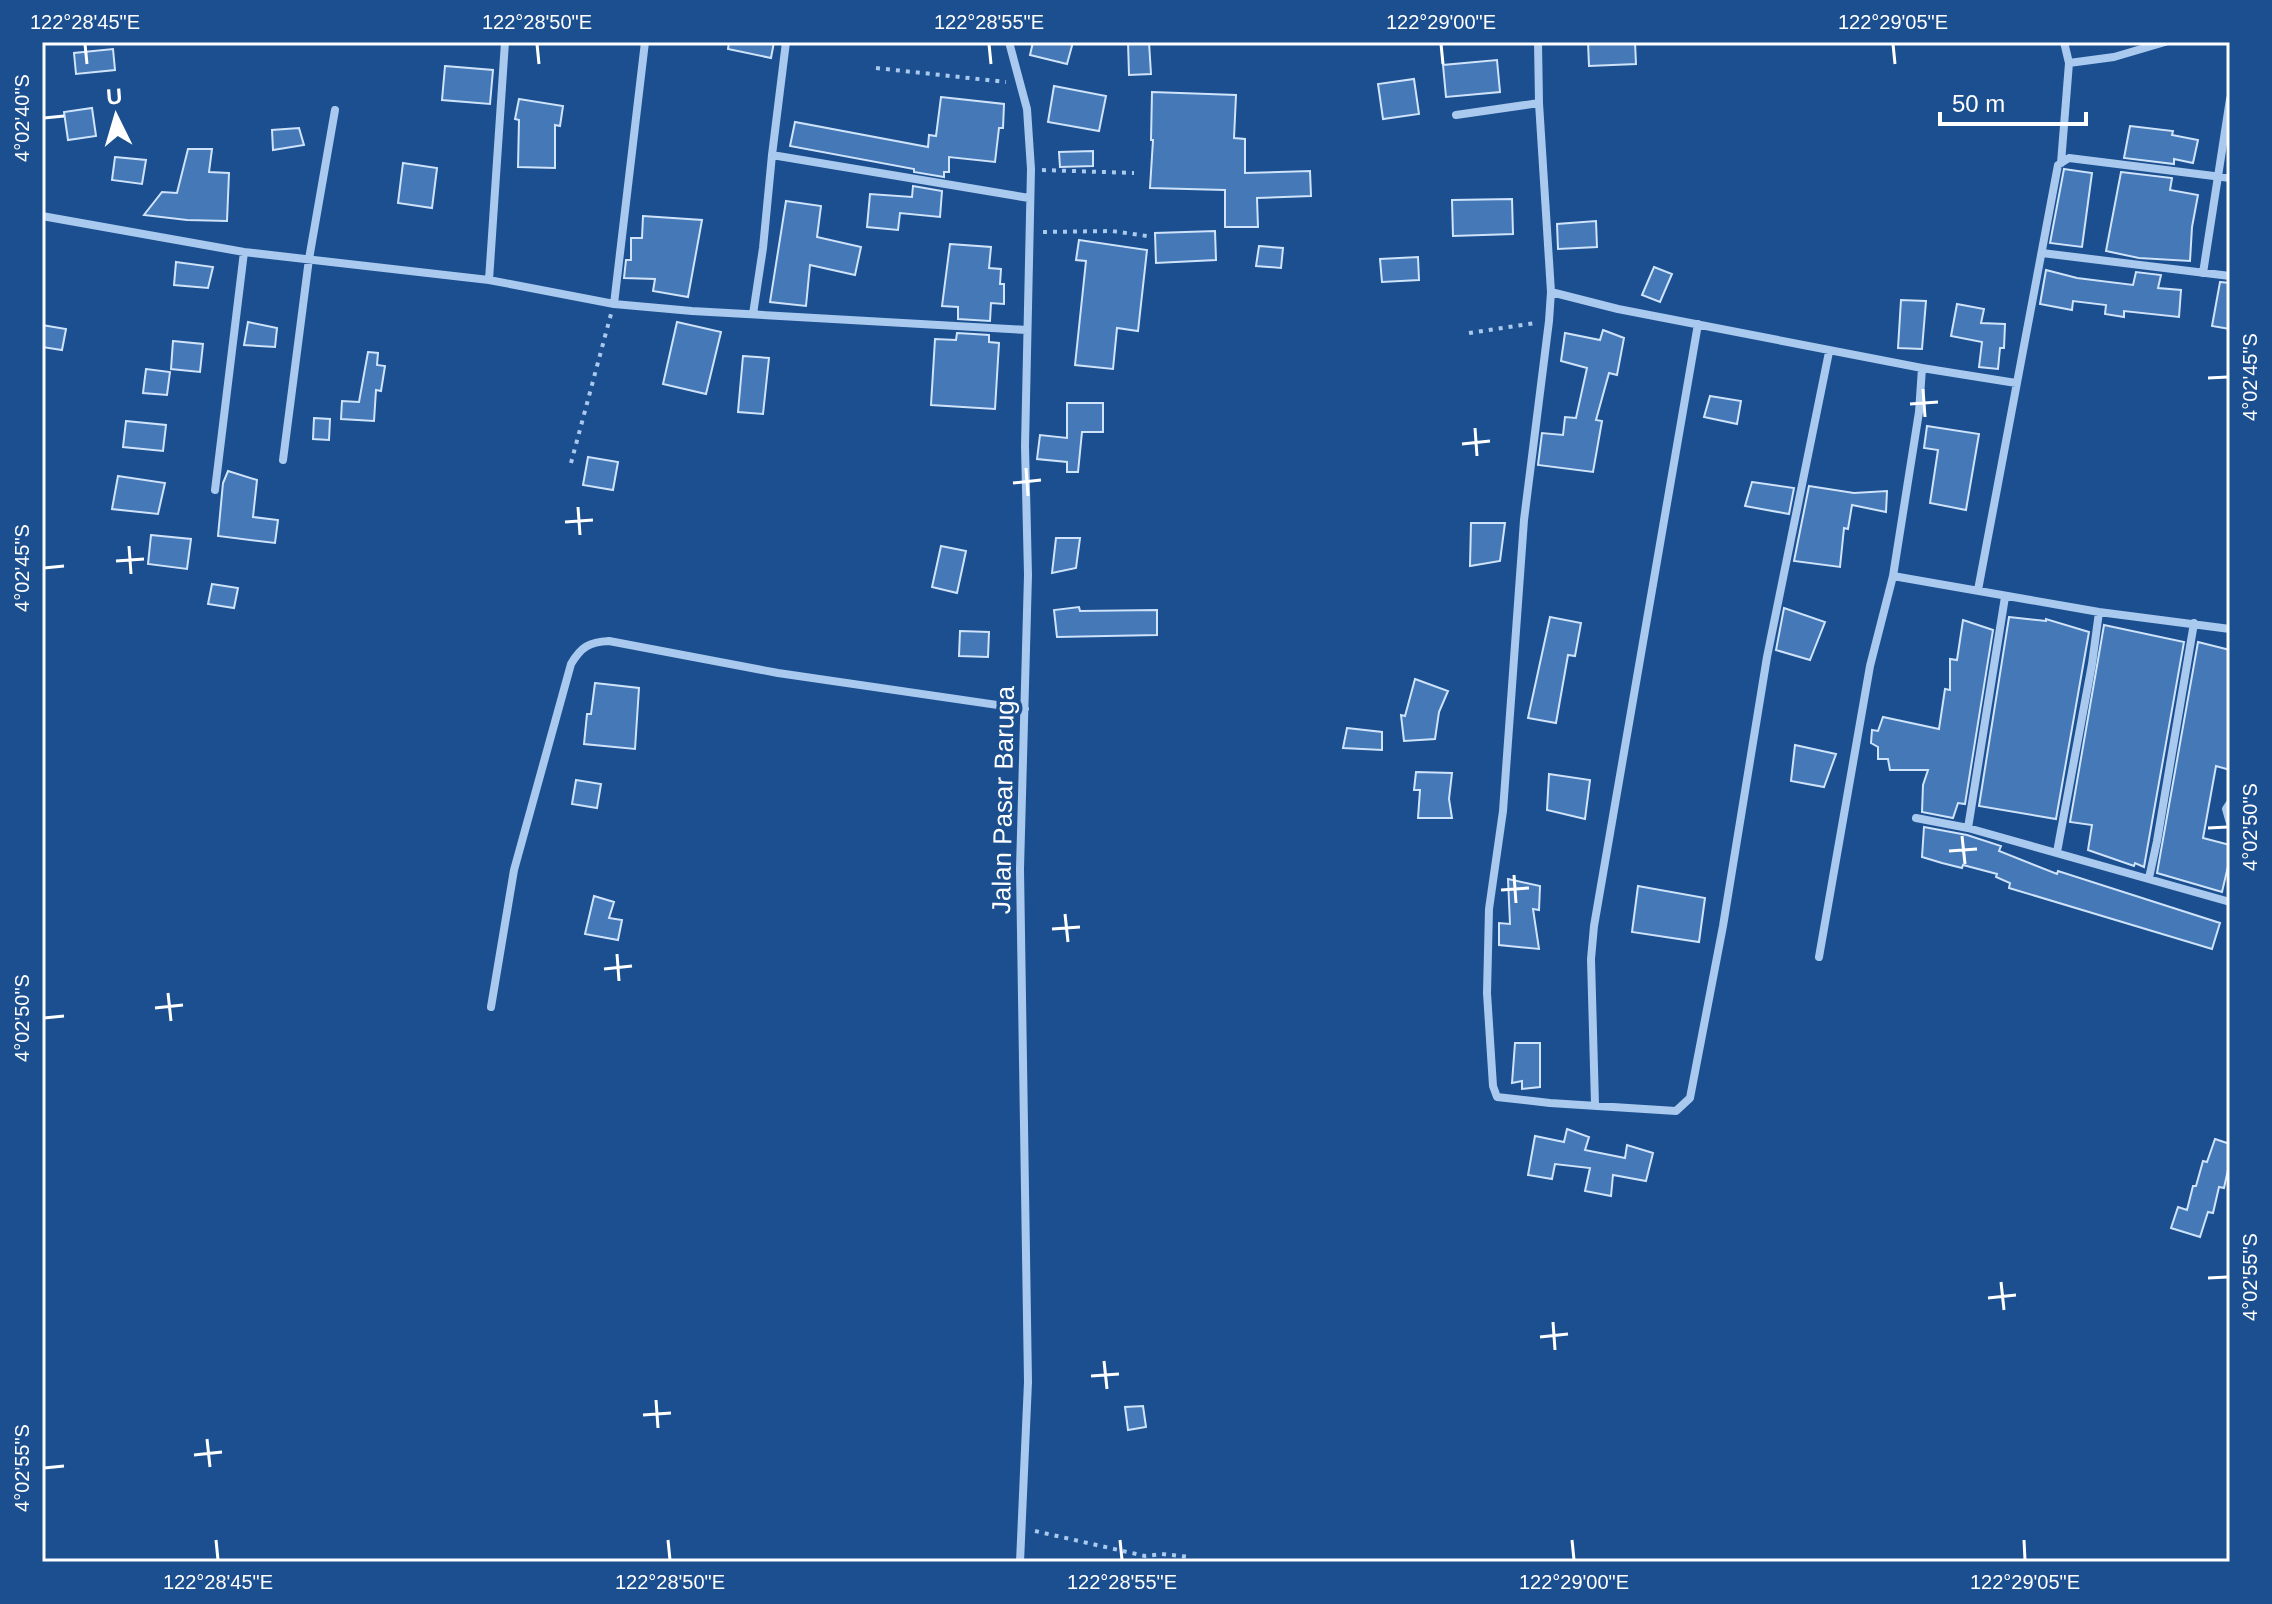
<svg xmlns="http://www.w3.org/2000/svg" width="2272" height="1604" font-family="Helvetica,sans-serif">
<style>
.building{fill:#4478b7;stroke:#cfe3fa;stroke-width:2}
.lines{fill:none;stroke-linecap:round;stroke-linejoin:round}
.path{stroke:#a9c9ee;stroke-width:4;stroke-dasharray:4 6;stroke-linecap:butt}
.street{stroke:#a9c9ee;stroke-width:8}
.ticks{fill:none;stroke:#fff;stroke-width:3}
.labels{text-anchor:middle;stroke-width:7;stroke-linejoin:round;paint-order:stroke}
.street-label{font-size:26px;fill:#fff;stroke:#1b4f8f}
.neatline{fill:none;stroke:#fff;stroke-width:3}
.ticks-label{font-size:20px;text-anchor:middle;fill:#fff}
</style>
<rect width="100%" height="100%" fill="#1b4f8f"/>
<path class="building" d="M729,42H774L771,58L728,49Z
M1033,42H1073L1067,64L1030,55Z
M1128,42H1149L1151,74L1129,75Z
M1588,42H1635L1636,64L1589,66Z
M113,49L115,70L76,74L74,53Z
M1497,60L1500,92L1446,97L1443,65Z
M445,66L493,70L490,104L442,100Z
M1414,79L1419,114L1383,119L1378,84Z
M1054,86L1106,96L1099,131L1048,122Z
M1152,92L1236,95L1234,138L1245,139V173L1310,171L1311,196L1257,198L1258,227H1225V190L1150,188L1153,140H1151Z
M941,97L1004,104L1003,128H999L995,162L949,157V172H944V177L914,172V169L790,146L795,122L928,147L929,135L936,136Z
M519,99L563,106L560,126L555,125V168L518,167L519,120L515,119Z
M92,108L96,136L68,140L64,112Z
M2130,126L2173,131L2172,135L2198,140L2193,163L2174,159V164L2124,158Z
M299,128L304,145L273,150L272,130Z
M188,149H212L209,172L229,173L227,221L187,220L144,215L162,192L177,193Z
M1093,151V166L1060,167L1059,152Z
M115,157L146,160L142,184L112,180Z
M403,163L437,168L432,208L398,203Z
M2064,169L2092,173L2082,247L2050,243Z
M2121,172L2172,178L2170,190L2198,195L2192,227L2190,261L2139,258L2106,251Z
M913,186L942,191L940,217L900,213L898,230L867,227L870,194L912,197Z
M1512,199L1513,234L1453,236L1452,200Z
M786,201L821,206L817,237L861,247L855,275L810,265L806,306L770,302Z
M643,216L702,220L688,297L653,291L655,279L624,278L626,260H631V238H642Z
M1596,221L1597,247L1558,249L1557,224Z
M1215,231L1216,260L1156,263L1155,233Z
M1079,240L1147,250L1138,331L1117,328L1113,369L1075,365L1086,261L1076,260Z
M950,244L991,247L989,268L1001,269L1000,284H1004V304L991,303L990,321L958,319V307L942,306Z
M1259,246L1283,248L1281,268L1256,266Z
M1418,257L1419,280L1382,282L1380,259Z
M176,262L213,267L208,288L174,285Z
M1654,267L1672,274L1660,302L1642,295Z
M2046,270L2077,278L2133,285L2136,272L2161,275L2158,288L2181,290L2179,317L2124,311V317L2105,314L2106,305L2073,301L2072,310L2040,304Z
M2220,282L2230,283V329L2212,326Z
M1901,300L1926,301L1922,349L1898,348Z
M1957,304L1984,309L1981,323L2005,324L2004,348H2000L1998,369L1979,367L1982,342L1951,336Z
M248,322L277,328L275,347L244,345Z
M677,322L721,332L706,394L663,384Z
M42,325L66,329L62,350L42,347Z
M1603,330L1624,338L1617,375L1609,373L1596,420L1602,421L1593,472L1538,465L1542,433L1563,435L1565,417L1576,418L1587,368L1561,361L1565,333L1600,340Z
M957,333L989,335V342L999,343L995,409L931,405L935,339L956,340Z
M173,341L203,344L200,372L171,369Z
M368,352L378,353L377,365L385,366L381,391L376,390L374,421L341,419L342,401L359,402Z
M743,356L769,358L763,414L738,412Z
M146,369L170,372L167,395L143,393Z
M1710,396L1741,401L1737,424L1704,417Z
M1067,403H1103V432H1082L1078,472H1067V462L1037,459L1040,435L1067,438Z
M314,418L330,419L329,440L313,439Z
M126,421L166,425L163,451L123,447Z
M1927,426L1979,434L1966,510L1930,503L1938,450L1924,448Z
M588,457L618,462L613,490L583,485Z
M228,471L257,480L253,517L278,520L275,543L218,536L223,483Z
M118,476L165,483L158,514L112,509Z
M1752,482L1794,488L1789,514L1745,506Z
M1809,486L1854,493L1887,491L1886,512L1852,505L1848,529L1844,528L1840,567L1794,561Z
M1471,523H1505L1500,561L1470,566Z
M151,535L191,539L187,569L148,564Z
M1056,538H1080L1076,568L1052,573Z
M941,546L966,551L957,593L932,587Z
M212,584L238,588L234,608L208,604Z
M1079,607L1080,611L1157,610V635L1057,637L1054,610Z
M1784,608L1825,622L1810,660L1776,650Z
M1550,617L1581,623L1575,656L1568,655L1556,723L1528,718Z
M2009,617L2046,621V619L2089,632L2056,819L1979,806Z
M1963,620L1993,630L1965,804L1958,803L1953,818L1922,812L1923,785L1928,770H1890L1888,759H1878V747L1871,743L1872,730L1878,731L1883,717L1939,729L1945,689L1950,690V659L1957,660Z
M2104,625L2184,642L2144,867L2135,863L2134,866L2088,850L2092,825L2070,822Z
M960,631L989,632L988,657L959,656Z
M2198,642L2230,650V770L2216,766L2203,838L2230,845V858L2222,892L2157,873Z
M1415,679L1448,691L1439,712L1435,739L1404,741L1401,715L1405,716Z
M595,683L639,688L635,749L584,744L587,714H591Z
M1347,728L1382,732V750L1343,748Z
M1795,745L1836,754L1824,787L1791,781Z
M1416,772L1452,773L1449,799L1452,818H1418L1420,790H1414Z
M1549,774L1590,780L1585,819L1547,810Z
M576,780L601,784L597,808L572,804Z
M1924,827L1967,835L2001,846L1999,851L2057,874L2058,871L2220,923L2212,949L2009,888L2010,883L1996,877L1997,874L1963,865L1962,868L1942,863L1922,857Z
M1508,879L1540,886L1539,910L1533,909L1539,949L1499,945V923L1510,924Z
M1638,886L1705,898L1699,942L1632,932Z
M594,896L614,902L609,918L622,920L618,940L585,934Z
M1515,1043H1540V1087L1522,1089V1081L1512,1083Z
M1567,1129L1589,1137L1585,1150L1625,1158L1627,1145L1653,1153L1646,1181L1613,1175L1611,1196L1585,1191L1590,1168L1555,1164L1552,1179L1528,1175L1535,1136L1564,1142Z
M2215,1139L2230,1144V1161L2224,1188L2219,1187L2213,1213L2208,1212L2200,1237L2171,1228L2178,1207L2187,1210L2193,1186H2196L2203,1161L2207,1162Z
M1143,1406L1146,1427L1128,1430L1125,1407Z"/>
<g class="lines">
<path class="path" d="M876,68L1006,82
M1042,170L1134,173
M1043,232L1112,231L1147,236
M1469,333L1535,323
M571,463L611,314
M1035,1531L1145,1556L1162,1554L1190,1557"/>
<path class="street" d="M1009,42L1027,109L1031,169L1025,446L1028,575L1020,869L1028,1382L1020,1562
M1538,42L1539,103L1551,292
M2229,42L2230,43
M2069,63L2114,57L2165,42
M1456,115L1539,103
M772,155L786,42
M2061,163L2069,63L2064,42
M42,216L244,252L489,280L614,304L692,311L1027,330
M2042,253L2230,276
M2203,273L2230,99
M489,280L505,42
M614,304L645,42
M753,314L763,248L772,155L1029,198
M1829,352L1767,657L1723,926L1690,1098L1676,1111L1550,1103L1497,1097L1493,1086L1487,993L1489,909L1503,811L1524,520L1549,321L1551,292L1618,309L1922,368L1919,412L1893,576L2099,612L2230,629
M1922,368L2016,383
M283,460L309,259L335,110
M215,490L244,252
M1978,590L2058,165L2069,158L2230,178
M2230,803L2226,809L2230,823
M1916,818L1968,828L2230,902
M1968,828L2005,597
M2057,852L2092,664L2099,612
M2149,878L2157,841L2194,623
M1819,957L1870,666L1893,576
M491,1007L514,870L571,664C581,647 589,642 609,641L778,673L1025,709
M1595,1104L1591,959L1594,926L1698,324"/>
</g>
<path class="ticks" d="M85,44L87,64M537,44L539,64M989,44L991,64M1441,44L1443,64M1893,44L1895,64M44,118L64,116M2208,378L2228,377M1923,389L1925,417M1910,404L1938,402M1475,428L1477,456M1462,444L1490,441M1026,468L1028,496M1013,483L1041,480M578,507L580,535M565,522L593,520M129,546L131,574M116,561L144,559M44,568L64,566M2208,828L2228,827M1962,836L1965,864M1949,851L1977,849M1514,875L1516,903M1501,890L1529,888M1065,914L1068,942M1052,929L1080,927M617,954L619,981M604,969L632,966M168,993L171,1021M155,1008L183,1005M44,1018L64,1016M2208,1278L2228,1277M2001,1282L2004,1310M1988,1298L2016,1295M1553,1322L1555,1350M1540,1337L1568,1334M1104,1361L1107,1389M1091,1376L1119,1374M656,1400L658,1428M643,1415L671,1413M207,1439L210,1467M194,1455L222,1452M44,1468L64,1466M216,1540L218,1560M668,1540L670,1560M1120,1540L1122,1560M1572,1540L1574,1560M2024,1540L2025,1560"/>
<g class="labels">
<g class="street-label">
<text transform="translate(1003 800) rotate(-89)" y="9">Jalan Pasar Baruga</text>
</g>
</g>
<rect width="2272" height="1604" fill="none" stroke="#1b4f8f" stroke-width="88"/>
<g transform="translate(116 116) rotate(355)" stroke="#1b4f8f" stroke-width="6" paint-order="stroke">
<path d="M0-6L14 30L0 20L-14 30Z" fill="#ffffff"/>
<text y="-12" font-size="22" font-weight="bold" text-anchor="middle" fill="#ffffff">U</text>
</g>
<path d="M1940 112v12h146v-12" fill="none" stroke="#ffffff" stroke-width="4"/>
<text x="1952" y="112" font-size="24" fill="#ffffff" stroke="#1b4f8f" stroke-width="6" paint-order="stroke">50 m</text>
<rect x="44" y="44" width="2184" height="1516" class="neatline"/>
<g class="ticks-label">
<text x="85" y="29">122°28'45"E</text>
<text x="537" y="29">122°28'50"E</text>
<text x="989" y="29">122°28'55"E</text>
<text x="1441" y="29">122°29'00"E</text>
<text x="1893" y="29">122°29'05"E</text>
<text transform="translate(22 118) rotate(-90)" y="7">4°02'40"S</text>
<text transform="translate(2250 377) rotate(-90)" y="7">4°02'45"S</text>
<text transform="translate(22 568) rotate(-90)" y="7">4°02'45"S</text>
<text transform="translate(2250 827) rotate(-90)" y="7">4°02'50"S</text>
<text transform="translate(22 1018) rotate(-90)" y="7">4°02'50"S</text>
<text transform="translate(2250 1277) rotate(-90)" y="7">4°02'55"S</text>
<text transform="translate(22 1468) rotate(-90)" y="7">4°02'55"S</text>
<text x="218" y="1589">122°28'45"E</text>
<text x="670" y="1589">122°28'50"E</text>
<text x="1122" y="1589">122°28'55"E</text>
<text x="1574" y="1589">122°29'00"E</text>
<text x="2025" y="1589">122°29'05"E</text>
</g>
</svg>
